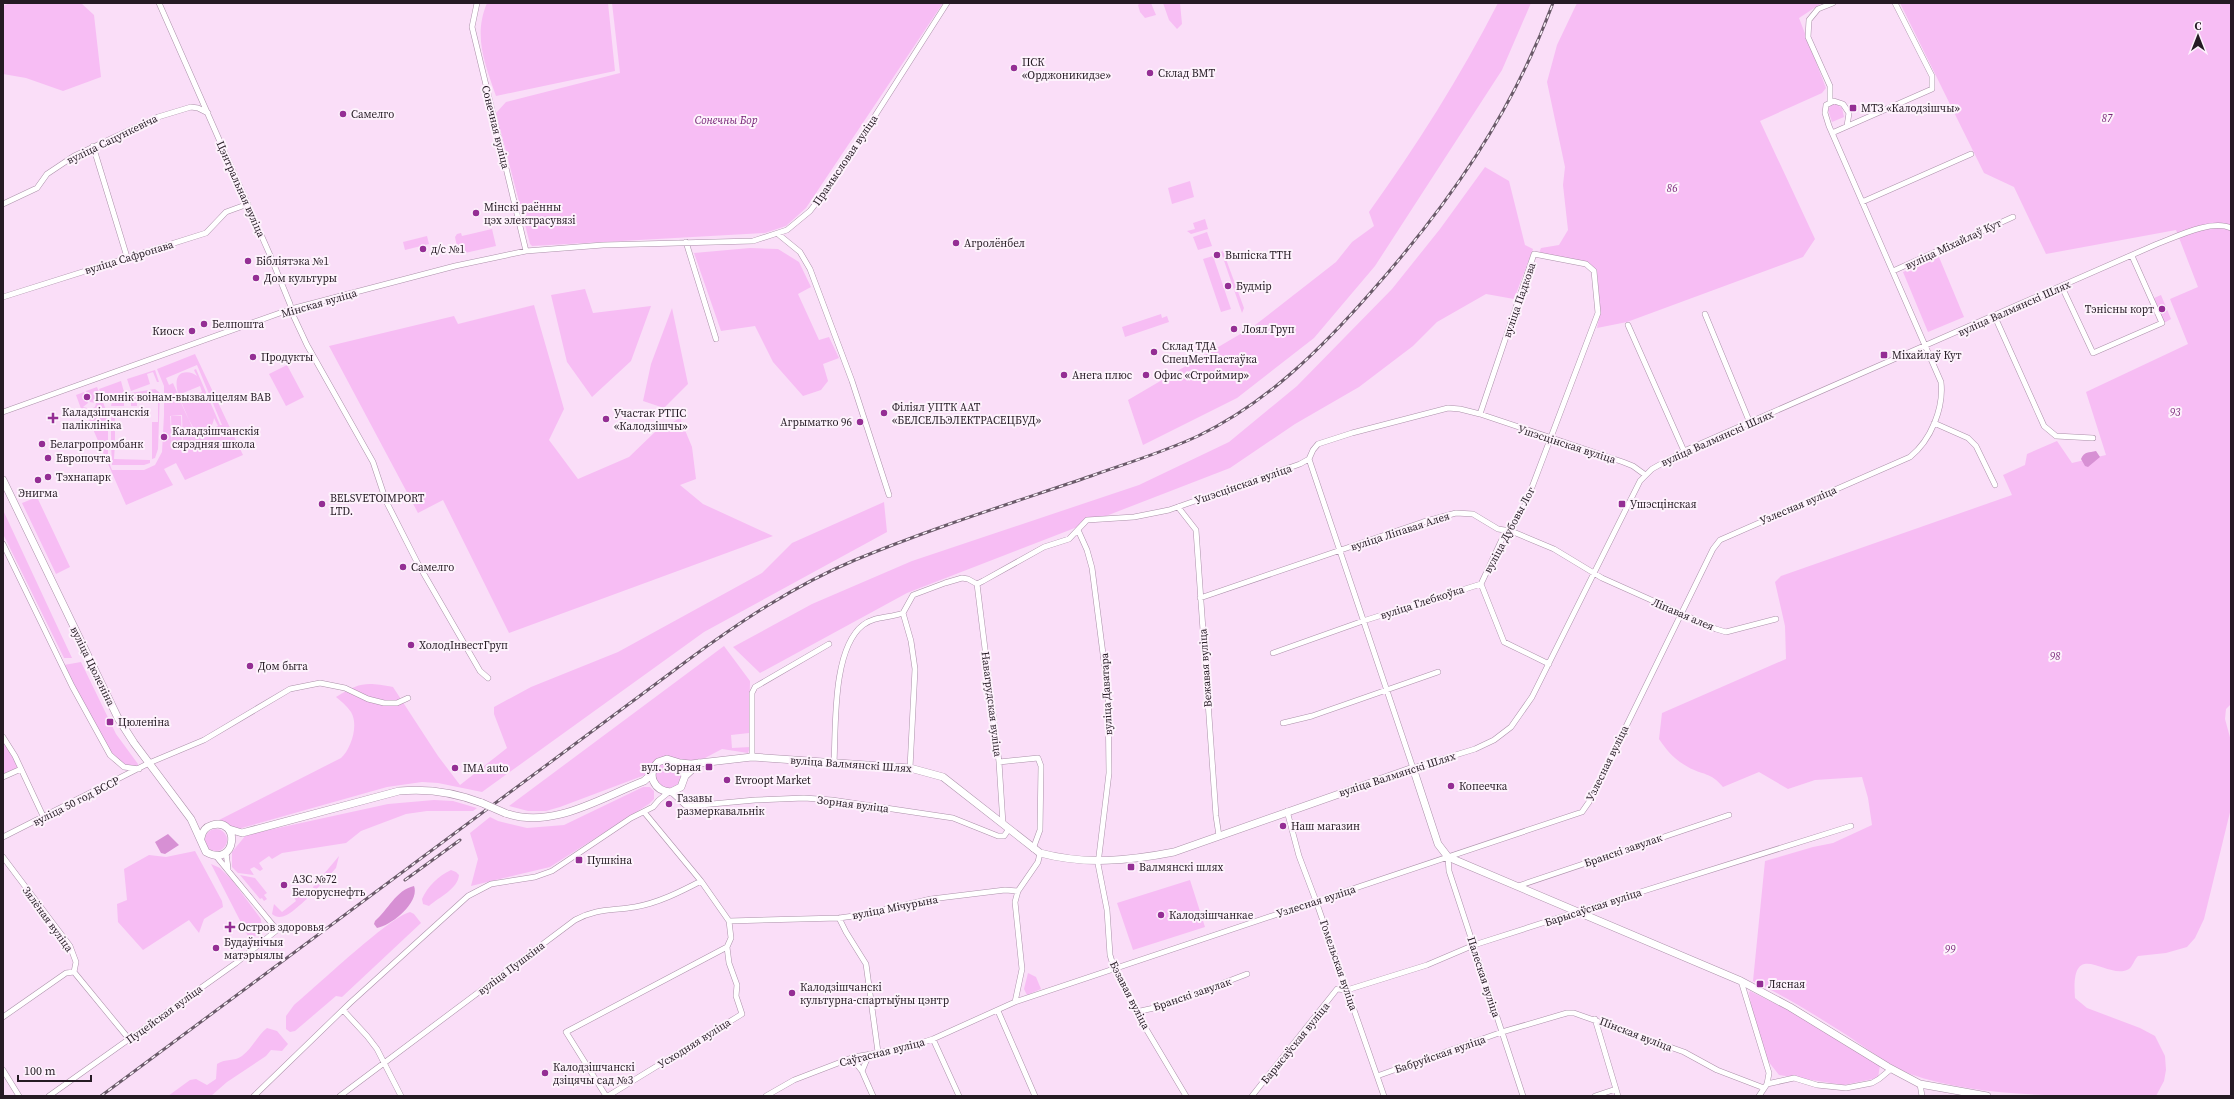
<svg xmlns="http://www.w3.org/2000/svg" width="2234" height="1099" font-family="'Source Serif 4',serif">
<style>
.green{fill:#f7bdf4;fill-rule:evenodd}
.water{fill:#d790d4}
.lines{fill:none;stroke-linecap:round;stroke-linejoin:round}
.minor-casing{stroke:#ab91a9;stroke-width:6}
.major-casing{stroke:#ab91a9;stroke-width:8}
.minor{stroke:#fff;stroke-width:5}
.major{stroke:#fff;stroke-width:7}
.rail-casing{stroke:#6a5a69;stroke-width:3}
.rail{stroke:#fdf2fc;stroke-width:1.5;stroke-dasharray:4.5;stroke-linecap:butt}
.major-bridge-casing{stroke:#ab91a9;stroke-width:8;stroke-linecap:butt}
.major-bridge{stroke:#fff;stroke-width:7}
.poi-dot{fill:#942e94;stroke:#fdf2fc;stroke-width:1.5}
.labels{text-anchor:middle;stroke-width:4;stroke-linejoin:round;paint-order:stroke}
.poi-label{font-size:11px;fill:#251b24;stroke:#fdf2fc;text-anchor:start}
.park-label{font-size:11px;font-style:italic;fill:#762376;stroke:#fdf2fc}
.street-label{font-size:11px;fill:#251b24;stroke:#fdf2fc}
</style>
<rect width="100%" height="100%" fill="#fadef8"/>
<path class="green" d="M10,3H81L94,15L101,77L63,91L26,78L3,74V6Z
M487,3H608L615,71L496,96C485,64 473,36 487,3Z
M612,3H943L806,208L786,226L765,233L532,246L530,244L496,113L506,102L620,73Z
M1140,3H1151L1156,15L1145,18L1140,12L1138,5Z
M1163,3H1180L1182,24L1177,29L1169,20Z
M1498,3H1531L1502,70L1375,266L1314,338L1237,398L1143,445L1128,400L1254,326L1336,262L1352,242L1374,226L1369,212C1417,145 1460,77 1498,3Z
M1577,3H1822L1799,18L1826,88L1822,93L1760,121L1815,239L1803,257L1627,322L1597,328L1600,313L1597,271L1588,262L1539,253L1541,248L1559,245L1568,230L1563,185L1565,167L1547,82L1557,45Z
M1900,3H2231V704L2226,709L2225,719L2231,741V808L2204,919L2195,938L2187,947L2166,953L2138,956C2134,960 2133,966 2129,969C2108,982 2070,934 2075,998L2087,1008L2140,1028L2155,1036L2165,1056L2166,1070L2164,1081L2156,1096C2079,1096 1981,1099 1910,1074C1887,1064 1866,1048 1845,1034C1815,1015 1785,996 1753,981L1765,861L1813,847L1833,843L1872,825L1868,798L1862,777L1815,780L1788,789L1759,772L1723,787C1711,772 1702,775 1688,767C1675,760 1667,751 1659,739L1662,713L1786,659L1785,626L1775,582L1781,576L2012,495L2003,475L2025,465L2027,454L2057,441L2072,463L2106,455L2086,392L2188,344L2170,299L2198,287L2176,230L2046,254L2014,187L1984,173Z
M1836,104L1842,108L1844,117L1832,122L1828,110L1831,105Z
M1485,167L1509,181L1525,245L1533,249L1514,299L1486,294L1437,322L1413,346L1359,387L1295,424L1230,468L907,593L760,673L733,647L812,604L912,561L1139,485L1229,442L1297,386L1392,289L1440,229Z
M1190,181L1194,197L1172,204L1168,188Z
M1205,219L1208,229L1191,234L1187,231L1195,229L1193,223Z
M492,229L496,246L465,253L464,250L458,251L455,237L457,234L461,233L462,236Z
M1207,232L1212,246L1198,250L1193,237Z
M427,236L429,244L405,250L403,242Z
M750,248L778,249L799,262L811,287L798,294L819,340L829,337L839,358L823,364L828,381L821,390L803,396L773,362L755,326L721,331L694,253Z
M1223,251L1244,308L1242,313L1221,252Z
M1213,256L1231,309L1221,312L1203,259Z
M1939,257L1964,317L1928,332L1903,272Z
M585,289L593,313L651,306L631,361L592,397L567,362L551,295Z
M2161,295L2171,319L2164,323L2154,298Z
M534,305L564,409L549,440L578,479L629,457L655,432L680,418L692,447L696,479L680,485L703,504L773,536L509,633L443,500L418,513L329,346L454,316L458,324Z
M672,308L688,384L664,408L643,401L651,364Z
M1161,314L1162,318L1167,316L1169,322L1125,337L1122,327Z
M195,354L243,455L185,480L176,463L164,469L173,485L126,505L89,420L108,412V460L112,470H144L155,465L162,452L164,415V386L157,369ZM197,365L222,425H220L196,369L194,370L197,376C193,373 188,371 182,373C167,380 187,416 193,427C203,435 213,429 214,418L218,426L196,436L173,383L169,385L166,378ZM200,386L202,392L186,398L183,393ZM182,415L183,445L172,446L170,416Z
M287,365L304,397L286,406L269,374Z
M155,370L159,382H157L153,372L147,374L150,384L131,391L127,379Z
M121,381L124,392L104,400L99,389Z
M97,387L106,410L84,417L76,395L84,392L88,403L83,407L91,409L95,407L96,403L90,402L86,391Z
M155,389L160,393L158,449L155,458L152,459V422H158V396L137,395V406H131V393Z
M124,395V406H111L113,398Z
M111,411H115V441H111Z
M171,416H181L182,444L172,445Z
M111,444H115L114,459L150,460V463L144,465H112Z
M37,497L70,567L56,574L22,503Z
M884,502L887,532L704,632L482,792L438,783L422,782L387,787L242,828L237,829L215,822L341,758C351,749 359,725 351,712C347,706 341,701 336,697C360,682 366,682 393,687L438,756L460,785L507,748L494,714V707L531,687L618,652L762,573L792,543Z
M3,510L72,658H64L3,534Z
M724,646L750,681L749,733L731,735L732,748L750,747L748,753L722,749L705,758L684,762L669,757L645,775L560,807L546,811H528L509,806Z
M81,662L116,734L138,764L137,767H124L110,754L64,665Z
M3,737L21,769L3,777Z
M656 775a13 13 0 1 1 26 0a13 13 0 1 1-26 0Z
M643,787H650L654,791V799L649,804L550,867L471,886L478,859L470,833L490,817L498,821L527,828L564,825Z
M434,800L453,801L477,808L473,811H427L406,814L361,831L346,843L282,853L272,859L269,856L259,863L263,869L260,871L254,867L250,869L254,875L238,873L232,867V852L246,835L388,804Z
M205 840a11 11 0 1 1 22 0a11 11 0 1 1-22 0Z
M195,851L222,901L223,907L204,919L199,933L189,920L143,950L118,922L117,904L127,900L124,869L149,855L166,857Z
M339,856L336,868L314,892L313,887Z
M211,864L220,868L232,880L261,919L262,934L249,938Z
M451,870L456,872L459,875C458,889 439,897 429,906L423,904L422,899C428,886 438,876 451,870Z
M240,875L255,878L267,893L264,895L267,899L264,901L262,898L260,899Z
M1190,880L1205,927L1133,950L1117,903Z
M296,894L304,895L307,899C298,906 283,924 272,914L274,904L282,912L296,901L294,897Z
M410,912L414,914L421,923L342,997L336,996L295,1031L290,1032L286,1029V1016L294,1005C315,988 389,917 410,912Z
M1028,973L1036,977L1041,989L1027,995L1024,989Z
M1750,991L1804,1018L1843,1044L1880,1065L1878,1078L1844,1085L1779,1075L1768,1061L1752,1010L1749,993Z
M267,1028L277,1031L288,1044L282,1051L271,1050L266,1056L227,1082L211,1096H168L190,1080L196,1079L207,1085L216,1079L217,1064C226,1058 234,1062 242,1056C252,1049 257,1036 267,1028Z"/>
<path class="water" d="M2096,451L2100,457L2088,467L2085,466L2081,459C2084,451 2089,453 2096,451Z
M168,834L179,845L165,854L161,853L155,842Z
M414,886C420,902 392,925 377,928L374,924L375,921C388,910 396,890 414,886Z"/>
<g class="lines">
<g class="minor-casing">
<path id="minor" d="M159,3L270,255L290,304L293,315L307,345L373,462L386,501L417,562L480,671L488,678
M477,3L472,27L526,251
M1830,102V86L1808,37L1809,20L1818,9L1833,3
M1832,133L1932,89V76L1895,3
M93,146L127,257
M1862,202L1971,154
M3,204L37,188L47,174L74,156L158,117L191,107L198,108L208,113
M778,234L800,252L810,269L852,381L889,495
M686,242L716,339
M1893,271L2013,217
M2062,287L2093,353L2162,323L2132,256
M3,297L206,233L226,212L248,204
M1705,314L1750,423
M1995,317L2044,426L2056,436L2093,438
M1628,325L1684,451
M3,412L291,309L455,266L526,251L603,245L753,241L787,230L810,211L834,180L947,3
M1480,414L1534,254L1586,264L1594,271L1598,313L1526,503L1511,531L1503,537L1481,584L1504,642L1549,664
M1934,423L1968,438L1976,446L1995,485
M1309,459L1413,768L1475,749L1494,740L1511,727L1532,697L1640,481L1652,469L1684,451L2157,244C2176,237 2211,219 2231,228
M1178,507L1196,530L1216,816L1219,836
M1078,530L1087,550L1092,568L1108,693L1109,773L1098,864L1107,910L1110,955L1114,968L1136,1012L1186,1096
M3,544L72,686L110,755L124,767L139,769
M977,584L999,762L1003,824
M1200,598L1423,522L1456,513L1473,514L1498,529L1511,531L1554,549L1602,578L1716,629L1726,632L1776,619
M903,613L911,641L915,669L910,768
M1273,653L1363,621L1481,584
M1283,723L1312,716L1438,672
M3,737L15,756L44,818
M752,757V693L755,687L829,644
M999,762L1038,758L1041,766L1040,830L1033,849
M834,763C836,727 832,649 863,625C874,616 890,618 903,613L913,595L945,583L962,578L968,579L977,584L983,581L1044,547L1069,539L1087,520L1134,517L1169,510L1300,464L1309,459L1313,450L1318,444L1352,433L1448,408L1460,409L1480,414L1623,462L1633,466L1644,474
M3,777L21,769
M671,792L685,805L690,806L755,800L804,798L832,800L953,818L998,836H1004L1009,829
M1287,811L1299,856L1316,901L1384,1096
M3,837L149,763L204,740L290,689L320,683L345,688L368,699L384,703H397L408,698
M226,853L228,868
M3,857L70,946L76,962L74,972
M1448,857L1449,871L1523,1096
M1518,886L1729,815
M839,918L846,932L866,964L878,1052
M729,921L839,918L861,915L931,899L1005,890L1018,891
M74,972L129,1039
M1741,981L1769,1073L1767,1084L1759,1096
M1015,1002L1022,969L1015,902L1018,891L1038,862L1040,853
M343,1010L367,1036L377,1049L401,1096
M998,1011L1035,1096
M1136,1012L1163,1006L1247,974
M3,1017L66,973L74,972
M1595,1019L1618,1096
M933,1039L959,1096
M852,1058L862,1071L873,1096
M3,1070L19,1096
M862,1071L869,1054
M1377,1076L1502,1032L1567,1013H1574L1684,1052L1717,1070L1764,1088
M1767,1084L1794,1078L1817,1085L1846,1088L1872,1083L1879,1079L1891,1069
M1920,1084L1922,1096
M49,1096L236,963L277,930L216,856
M254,1096L350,1003L468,896L491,884L535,877L552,871L631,818L653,807L659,800L669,792
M340,1096L575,920C597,908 612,911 635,907C658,903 680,892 701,881
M606,1096L566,1032L727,947
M608,1096L742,1014L736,996L737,985L729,963L727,947L731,938L729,921L701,881L644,812
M766,1096L794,1080L854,1057L905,1048L933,1039L1015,1002L1582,812L1589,802L1713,549L1720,540L1910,457C1931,440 1944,408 1941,382L1829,126L1825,113L1826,105L1834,101L1843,104L1849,113L1847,126
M1252,1096L1337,989L1347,990L1427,965L1474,945L1583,910L1851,826
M1595,1096L1616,1089"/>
</g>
<g class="major-casing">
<path id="major" d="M3,480L118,718L134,743L191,819L206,852C237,869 241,817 212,825C205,827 202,832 201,838
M680,763L691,764L752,757L910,768L943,777L1040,853C1085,865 1128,861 1174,852L1413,768L1438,844L1448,857L1741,981L1790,1007L1888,1067L1920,1084L1987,1096
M685,776L680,763L667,759L658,762C646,775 654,791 671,792L681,787L685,776L699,763
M505,813C552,830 600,798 644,781L652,774
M229,829L242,833L399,791C429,788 454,792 482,803"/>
</g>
<use href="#minor" class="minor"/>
<use href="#major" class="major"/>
<g class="rail-casing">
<path id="rail" d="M405,880L460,840
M101,1096L684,663C738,623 793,586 855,560C932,528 1012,503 1091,476C1127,463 1164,452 1198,436C1267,403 1322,348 1372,291C1450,203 1512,113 1553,3"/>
</g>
<use href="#rail" class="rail"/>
<g class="major-bridge-casing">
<path id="major-bridge" d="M482,803L505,813"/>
</g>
<use href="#major-bridge" class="major-bridge"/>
</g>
<g class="poi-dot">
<circle cx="1014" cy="68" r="4"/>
<circle cx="1150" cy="73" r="4"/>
<rect x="1849" y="104" width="8" height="8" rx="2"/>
<circle cx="343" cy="114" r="4"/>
<circle cx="476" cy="213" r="4"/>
<circle cx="956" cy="243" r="4"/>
<circle cx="423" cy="249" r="4"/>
<circle cx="1217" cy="255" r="4"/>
<circle cx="248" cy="261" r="4"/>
<circle cx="256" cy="278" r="4"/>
<circle cx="1228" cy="286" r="4"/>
<circle cx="2162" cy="309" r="4"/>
<circle cx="204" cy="324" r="4"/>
<circle cx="1234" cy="329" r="4"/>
<circle cx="192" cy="331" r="4"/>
<circle cx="1154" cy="352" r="4"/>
<rect x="1880" y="351" width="8" height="8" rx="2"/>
<circle cx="253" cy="357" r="4"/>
<circle cx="1064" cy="375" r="4"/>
<circle cx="1146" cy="375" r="4"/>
<circle cx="87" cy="397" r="4"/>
<circle cx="884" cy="413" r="4"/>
<path d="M51 412h4v4h4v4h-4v4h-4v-4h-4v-4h4z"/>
<circle cx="606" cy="419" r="4"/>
<circle cx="860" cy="422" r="4"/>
<circle cx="164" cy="437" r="4"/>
<circle cx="42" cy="444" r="4"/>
<circle cx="48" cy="458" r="4"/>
<circle cx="48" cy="477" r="4"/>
<circle cx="38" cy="480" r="4"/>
<circle cx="322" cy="504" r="4"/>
<rect x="1618" y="500" width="8" height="8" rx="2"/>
<circle cx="403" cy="567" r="4"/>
<circle cx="411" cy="645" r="4"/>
<circle cx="250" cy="666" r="4"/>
<rect x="106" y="718" width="8" height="8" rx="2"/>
<rect x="705" y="763" width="8" height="8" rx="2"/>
<circle cx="455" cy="768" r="4"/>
<circle cx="727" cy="780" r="4"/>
<circle cx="1451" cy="786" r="4"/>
<circle cx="669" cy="804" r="4"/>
<circle cx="1283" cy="826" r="4"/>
<rect x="575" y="856" width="8" height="8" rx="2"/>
<rect x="1127" y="863" width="8" height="8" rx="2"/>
<circle cx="284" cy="885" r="4"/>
<circle cx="1161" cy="915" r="4"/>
<path d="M228 921h4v4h4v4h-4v4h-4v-4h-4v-4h4z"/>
<circle cx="216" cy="948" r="4"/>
<rect x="1756" y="980" width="8" height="8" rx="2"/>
<circle cx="792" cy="993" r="4"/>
<circle cx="545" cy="1073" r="4"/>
</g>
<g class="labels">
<g class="poi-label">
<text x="1022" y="66">ПСК<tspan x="1022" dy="13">«Орджоникидзе»</tspan></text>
<text x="1158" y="77">Склад BMT</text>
<text x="1861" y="112">МТЗ «Калодзішчы»</text>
<text x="351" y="118">Самелго</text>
<text x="484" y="211">Мінскі раённы<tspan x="484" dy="13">цэх электрасувязі</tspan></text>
<text x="964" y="247">Агролёнбел</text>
<text x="431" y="253">д/с №1</text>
<text x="1225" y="259">Выпіска ТТН</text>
<text x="256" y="265">Бібліятэка №1</text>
<text x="264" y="282">Дом культуры</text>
<text x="1236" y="290">Будмір</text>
<text x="2154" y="313" text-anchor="end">Тэнісны корт</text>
<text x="212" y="328">Белпошта</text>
<text x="1242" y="333">Лоял Груп</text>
<text x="184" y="335" text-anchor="end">Киоск</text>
<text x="1162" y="350">Склад ТДА<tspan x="1162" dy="13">СпецМетПастаўка</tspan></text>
<text x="1892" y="359">Міхайлаў Кут</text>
<text x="261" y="361">Продукты</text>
<text x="1072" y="379">Анега плюс</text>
<text x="1154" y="379">Офис «Строймир»</text>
<text x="95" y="401">Помнік воінам-вызваліцелям ВАВ</text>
<text x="892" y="411">Філіял УПТК ААТ<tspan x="892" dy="13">«БЕЛСЕЛЬЭЛЕКТРАСЕЦБУД»</tspan></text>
<text x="62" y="416">Каладзішчанскія<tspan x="62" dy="13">паліклініка</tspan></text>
<text x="614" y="417">Участак РТПС<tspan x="614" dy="13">«Калодзішчы»</tspan></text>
<text x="852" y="426" text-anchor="end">Агрыматко 96</text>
<text x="172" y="435">Каладзішчанскія<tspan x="172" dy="13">сярэдняя школа</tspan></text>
<text x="50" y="448">Белагропромбанк</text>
<text x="56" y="462">Европочта</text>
<text x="56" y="481">Тэхнапарк</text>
<text x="38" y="497" text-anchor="middle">Энигма</text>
<text x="330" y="502">BELSVETOIMPORT<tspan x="330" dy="13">LTD.</tspan></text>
<text x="1630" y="508">Ушэсцінская</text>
<text x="411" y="571">Cамелго</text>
<text x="419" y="649">ХолодІнвестГруп</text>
<text x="258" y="670">Дом быта</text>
<text x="118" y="726">Цюленіна</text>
<text x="701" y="771" text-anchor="end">вул. Зорная</text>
<text x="463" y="772">IMA auto</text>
<text x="735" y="784">Evroopt Market</text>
<text x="1459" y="790">Копеечка</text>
<text x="677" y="802">Газавы<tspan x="677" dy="13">размеркавальнік</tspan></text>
<text x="1291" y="830">Наш магазин</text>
<text x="587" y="864">Пушкіна</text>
<text x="1139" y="871">Валмянскі шлях</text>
<text x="292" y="883">АЗС №72<tspan x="292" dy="13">Белоруснефть</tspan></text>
<text x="1169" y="919">Калодзішчанкае</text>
<text x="238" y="931">Остров здоровья</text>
<text x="224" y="946">Будаўнічыя<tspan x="224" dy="13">матэрыялы</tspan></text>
<text x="1768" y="988">Лясная</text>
<text x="800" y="991">Калодзішчанскі<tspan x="800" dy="13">культурна-спартыўны цэнтр</tspan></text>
<text x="553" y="1071">Калодзішчанскі<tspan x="553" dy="13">дзіцячы сад №3</tspan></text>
</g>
<g class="park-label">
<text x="2107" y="122">87</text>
<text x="726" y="124">Сонечны Бор</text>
<text x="1672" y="192">86</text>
<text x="2175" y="416">93</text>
<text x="2055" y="660">98</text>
<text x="1950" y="953">99</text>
</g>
<g class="street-label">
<text transform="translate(496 127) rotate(76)" y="4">Сонечная вуліца</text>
<text transform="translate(112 139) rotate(-26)" y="4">вуліца Сацункевіча</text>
<text transform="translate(845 160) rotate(-56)" y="4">Прамысловая вуліца</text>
<text transform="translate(241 189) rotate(66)" y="4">Цэнтральная вуліца</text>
<text transform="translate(1953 244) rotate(-25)" y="4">вуліца Міхайлаў Кут</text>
<text transform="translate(129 257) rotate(-17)" y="4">вуліца Сафронава</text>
<text transform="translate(1519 300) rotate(-71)" y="4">вуліца Падкова</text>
<text transform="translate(319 303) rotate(-16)" y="4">Мінская вуліца</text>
<text transform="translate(2014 308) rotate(-24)" y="4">вуліца Валмянскі Шлях</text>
<text transform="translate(1717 438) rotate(-24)" y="4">вуліца Валмянскі Шлях</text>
<text transform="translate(1567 444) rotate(18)" y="4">Ушэсцінская вуліца</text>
<text transform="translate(1243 484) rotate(-19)" y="4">Ушэсцінская вуліца</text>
<text transform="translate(1798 505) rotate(-23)" y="4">Узлесная вуліца</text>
<text transform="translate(1509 530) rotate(-62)" y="4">вуліца Дубовы Лог</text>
<text transform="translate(1400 531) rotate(-18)" y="4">вуліца Ліпавая Алея</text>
<text transform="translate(1422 602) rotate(-18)" y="4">вуліца Глебкоўка</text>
<text transform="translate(1683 614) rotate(23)" y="4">Ліпавая алея</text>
<text transform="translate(93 666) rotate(64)" y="4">вуліца Цюленіна</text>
<text transform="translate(1205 668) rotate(-94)" y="4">Вежавая вуліца</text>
<text transform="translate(1106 694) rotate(-93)" y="4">вуліца Даватара</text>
<text transform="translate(992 704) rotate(83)" y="4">Навагрудская вуліца</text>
<text transform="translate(1607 763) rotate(-64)" y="4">Узлесная вуліца</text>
<text transform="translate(851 764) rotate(4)" y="4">вуліца Валмянскі Шлях</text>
<text transform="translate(1397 774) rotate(-18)" y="4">вуліца Валмянскі Шлях</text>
<text transform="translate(76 801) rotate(-27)" y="4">вуліца 50 год БССР</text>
<text transform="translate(853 804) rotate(7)" y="4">Зорная вуліца</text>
<text transform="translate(1623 850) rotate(-19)" y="4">Бранскі завулак</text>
<text transform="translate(1316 901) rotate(-18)" y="4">Узлесная вуліца</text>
<text transform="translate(895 907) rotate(-11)" y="4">вуліца Мічурына</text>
<text transform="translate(1593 907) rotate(-18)" y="4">Барысаўская вуліца</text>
<text transform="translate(48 919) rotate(54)" y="4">Зялёная вуліца</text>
<text transform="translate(1339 965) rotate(71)" y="4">Гомельская вуліца</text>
<text transform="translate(511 968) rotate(-37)" y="4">вуліца Пушкіна</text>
<text transform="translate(1484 977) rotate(72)" y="4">Палеская вуліца</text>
<text transform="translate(1192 994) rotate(-19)" y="4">Бранскі завулак</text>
<text transform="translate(1130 995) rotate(63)" y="4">Бэзавая вуліца</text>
<text transform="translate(164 1014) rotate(-36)" y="4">Пуцейская вуліца</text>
<text transform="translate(1636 1034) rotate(21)" y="4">Пінская вуліца</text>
<text transform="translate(694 1043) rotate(-32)" y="4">Усходняя вуліца</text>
<text transform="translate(1295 1043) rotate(-51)" y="4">Барысаўская вуліца</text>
<text transform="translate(882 1052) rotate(-14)" y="4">Саўгасная вуліца</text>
<text transform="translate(1440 1054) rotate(-19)" y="4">Бабруйская вуліца</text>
</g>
</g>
<rect width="2234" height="1099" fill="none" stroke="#251b24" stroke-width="8"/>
<g transform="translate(2198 36)" stroke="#fdf2fc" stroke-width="3" paint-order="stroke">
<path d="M0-3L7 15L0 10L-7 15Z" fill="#251b24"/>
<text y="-6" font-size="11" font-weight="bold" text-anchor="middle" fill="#251b24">С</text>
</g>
<path d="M18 1075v6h73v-6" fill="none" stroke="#251b24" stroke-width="2"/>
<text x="24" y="1075" font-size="12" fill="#251b24" stroke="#fdf2fc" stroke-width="3" paint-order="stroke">100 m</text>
</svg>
